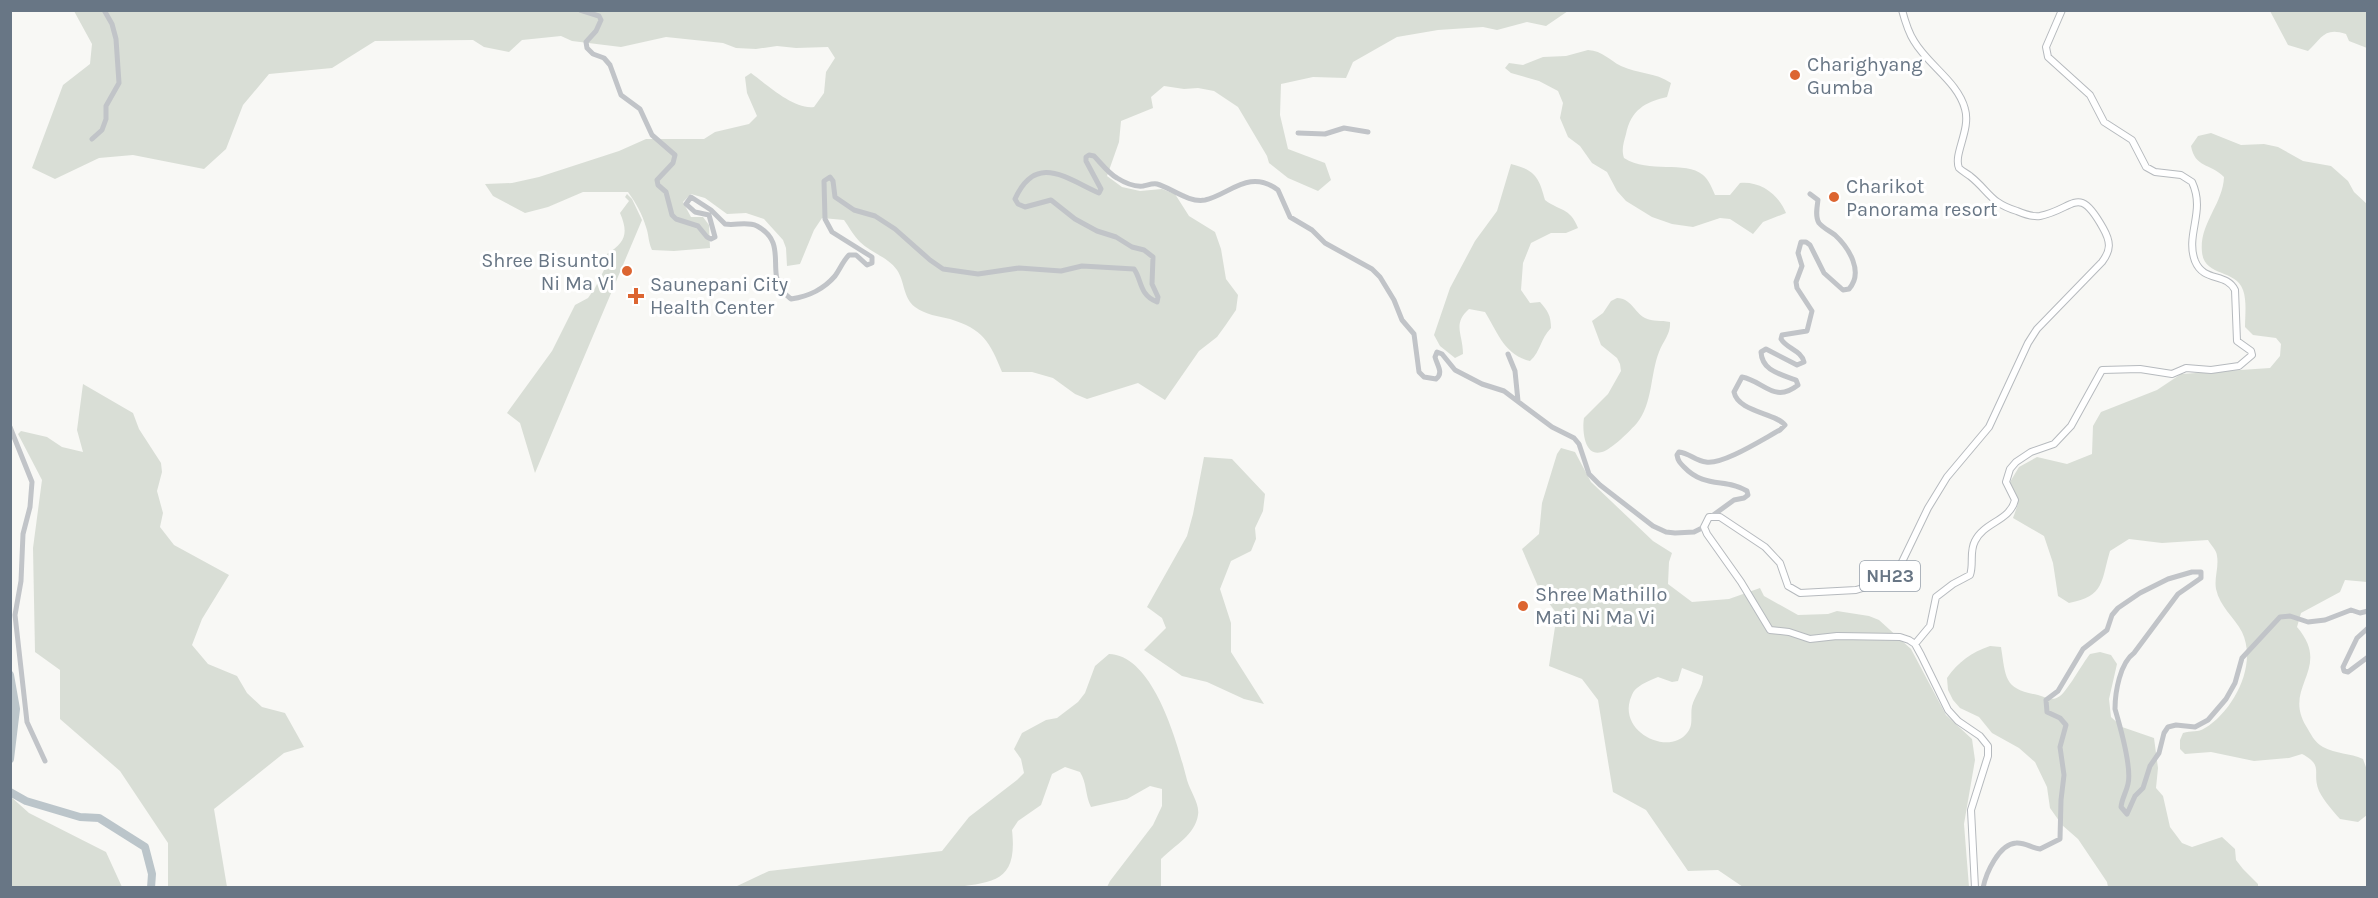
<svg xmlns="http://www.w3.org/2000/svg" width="2378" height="898" font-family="Karla,sans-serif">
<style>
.green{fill:#d9ded6;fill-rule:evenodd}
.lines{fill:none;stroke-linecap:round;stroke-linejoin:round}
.stream{stroke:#bbc5ca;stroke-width:1.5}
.river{stroke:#bbc5ca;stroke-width:8}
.major-casing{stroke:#b6babe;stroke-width:8}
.minor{stroke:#c1c4c8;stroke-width:5}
.major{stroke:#fff;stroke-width:6}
.poi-dot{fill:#dc6531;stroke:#fff;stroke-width:2}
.labels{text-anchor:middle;stroke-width:6;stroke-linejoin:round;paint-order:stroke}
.shield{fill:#fff;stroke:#959faa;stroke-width:1.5}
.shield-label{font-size:18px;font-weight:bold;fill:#687685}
.poi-label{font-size:20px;fill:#687685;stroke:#fff;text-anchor:start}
</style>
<rect width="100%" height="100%" fill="#f8f8f5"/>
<path class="green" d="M74,11H1568L1546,26L1527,22L1497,30L1483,27L1438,30L1397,37L1353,62L1346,78L1313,77L1281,84L1280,115L1288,149L1325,163L1331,180L1318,191L1288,178L1269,163L1267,156L1238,107L1214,91L1198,88L1184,89L1164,86L1151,97L1153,108L1121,121L1119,142L1107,176L1122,187L1140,191L1162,189L1175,194L1189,216L1215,232L1221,249L1226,279L1238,295L1236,310L1225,326L1217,337L1199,351L1165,400L1138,383L1087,399L1075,394L1053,378L1032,372H1002C990,342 983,329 950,319C938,316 926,315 915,307C903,298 905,282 897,270C888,257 871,253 860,242C854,236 849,227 844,220L822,218L814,230L800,264L787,266L786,248L783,240L764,219L746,213L727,214L705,198L691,194L683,202L691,217H703L709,225L710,248L674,251L652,250C648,241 649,235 646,227C642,214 636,203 628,192H583L548,207L525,213L493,196L485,184L512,183L539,177L619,151L646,139H704L715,132L749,124L757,116L747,93L745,77L751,73C766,84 794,110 814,107L824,93L826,72L835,58L828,47L796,48L777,46L756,49L736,48L723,43L666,37L621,47L572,41L561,36L522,40L509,52L484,47L473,40L375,41L332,68L269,74L243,105L226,149L204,169L133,155L99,158L55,179L32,168L63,85L90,64L92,44Z
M2270,11H2367V48L2349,41L2346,34C2324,27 2322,38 2308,51L2288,45Z
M1588,50C1603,51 1609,60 1621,66C1638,74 1655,72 1671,83L1667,97C1645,102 1631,110 1626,134C1624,142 1621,149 1624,158C1649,174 1685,160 1703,175C1709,180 1712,188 1715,195H1730L1740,183C1761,181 1779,195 1786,213L1763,222L1753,234L1730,219L1720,218L1693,227L1672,224L1652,217L1626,201L1617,191L1607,172L1592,163L1580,146L1568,137L1560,118L1563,103L1558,91L1539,81L1511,73L1505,68L1509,63L1523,65L1543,57L1566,56Z
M2211,133L2241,145L2264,144L2278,147L2303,161L2331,166L2348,181L2354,192L2368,205L2367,582L2345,580L2340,592L2301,613L2297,627C2333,669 2282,686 2306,726C2311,734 2314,742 2323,747C2336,754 2350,753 2363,759L2367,770V815L2358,822L2340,819C2333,811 2324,801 2319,791C2311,772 2325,766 2302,754L2289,758L2254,761L2211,752L2185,754L2180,749V740L2183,733C2191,730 2198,733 2205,728C2233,711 2258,665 2242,632C2234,617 2220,607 2216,589C2214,578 2219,567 2217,556C2217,551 2211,545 2208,540L2162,543L2129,539L2110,551C2101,581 2105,596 2069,603L2058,596L2053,563L2044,536L2013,518L2018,504L2010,482L2019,467L2037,457L2067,464L2092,454L2093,426L2101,412L2157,390L2181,374L2270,368L2280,356L2281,344L2276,338L2253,335L2245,327C2245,316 2247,301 2243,290C2236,269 2204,277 2202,252C2199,224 2223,204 2224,177C2210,163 2195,168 2191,146L2198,136Z
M1511,164C1535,170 1539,177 1545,200C1559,211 1570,207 1578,228L1566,233H1551L1531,243L1523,263L1521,290L1530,303L1540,302C1548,311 1551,316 1551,328C1540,339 1541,351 1530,361C1504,355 1497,331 1485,312L1469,309C1452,324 1463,334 1463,354L1455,358L1440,346L1434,335L1450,288L1475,241L1497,211Z
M627,194L632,199L642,220L535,473L520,423L507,413L552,351L575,305L588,298L595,288L605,268L607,254C625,242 629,234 620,213L629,201L625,197Z
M1617,298C1632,299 1633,311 1645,318C1653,322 1661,320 1670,322C1671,334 1663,341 1659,352C1650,375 1653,403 1637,423C1631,430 1611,450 1602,452C1584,458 1582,429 1584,418L1608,394L1621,371L1620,364L1617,358L1601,345L1592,321L1603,313L1611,301Z
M83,384L133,413L139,429L161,463L162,472L157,491L163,513L160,527L174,545L229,575L202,619L192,645L208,664L237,676L247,693L262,707L285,713L304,747L284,753L214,809L227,887H168V843L120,771L60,719V670L35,652L33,548L42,480L18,434L21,431L47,437L62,447L83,452L77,430Z
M1561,448L1575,452L1591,482L1653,541L1672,553L1669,562L1668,584L1692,602L1729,599L1760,588L1764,596L1798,615L1828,614L1837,611L1869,616L1879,620L1911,649L1946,715L1972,739L1975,760L1964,824L1969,887H1743L1718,870L1688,871L1646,810L1613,792L1598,700L1582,679L1549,666L1557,614L1540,591L1522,549L1539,534L1542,503L1557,454ZM1682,668L1703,676C1703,687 1695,695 1692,706C1690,716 1694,725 1687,733C1669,756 1620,733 1630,700C1632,695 1633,691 1637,688C1643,683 1651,680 1658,677L1672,682L1678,681Z
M1204,457L1232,459L1265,494L1263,511L1255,528L1256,539L1251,551L1231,561L1220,589L1231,623V652L1264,704L1244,699L1207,682L1182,676L1144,650L1166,628L1162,618L1147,607L1187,536L1193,514Z
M1990,646L2001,647C2006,679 2004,689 2038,695C2046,697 2052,702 2060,696C2068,690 2082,664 2090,654L2100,652L2111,655L2117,664L2109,699L2111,717L2122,727L2154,738L2158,768L2156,788L2163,796L2170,827L2182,843L2192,847L2222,837L2235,849L2236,860L2243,869L2258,884V887H2108L2107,882L2078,839L2062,825L2050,808L2047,787L2035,762L2019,748L1992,733L1979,717L1960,708L1953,700L1948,690L1947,678C1958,662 1972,652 1990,646Z
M1109,654C1154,655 1178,745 1187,780C1190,791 1200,804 1198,815C1195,835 1175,845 1161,859V887H1107L1110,881L1153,825L1162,806V789L1150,786L1127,799L1091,807C1085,795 1087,783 1080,772L1065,767L1052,774L1041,805L1018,821L1012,830C1018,883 993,882 949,888L735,887L769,871L942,851L969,817L1017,780L1024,773L1021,759L1014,749L1022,733L1046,720L1057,718L1078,702L1085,693L1095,666Z
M10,796L29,813L106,852L122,887H11Z"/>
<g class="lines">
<path class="stream" d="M10,683H12"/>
<path class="river" d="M10,675L16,709L10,759
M10,792L26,801L80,817L99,818L145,847L152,874L151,888"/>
<g class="major-casing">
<path id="major" d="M1902,10C1905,21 1908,32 1914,41C1928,65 1958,82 1965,109C1971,130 1953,154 1959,168C1962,171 1966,173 1970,176C1989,191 1990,203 2017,211C2024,214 2033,217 2040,216C2075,209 2078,183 2103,228C2111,242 2111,250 2102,262L2037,329L2028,343L1989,427L1947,477L1928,508L1901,564L1887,578L1876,584L1856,590L1800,593L1788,586L1780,563L1765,547L1720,517H1709L1704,527L1707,534L1741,582L1770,630L1789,632L1810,639L1837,636L1900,637L1909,640L1915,644L1921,655L1948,710L1958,721L1980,736L1988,746V756L1971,810L1975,888
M1915,644L1930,626L1936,597L1953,584L1970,575C1974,564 1969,552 1975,541C1984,522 2010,521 2015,500L2006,482L2010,469L2016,462L2031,452L2054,444L2071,426L2102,370L2140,369L2172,374L2186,368L2211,370L2239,366L2252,355L2251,351L2237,341L2235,290C2226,272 2204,283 2195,261C2185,234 2206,212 2192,182L2181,175L2155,172L2146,167L2132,140L2104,122L2090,95L2048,57L2046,47L2062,10"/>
</g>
<path class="minor" d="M580,10L599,16L601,20L596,31L586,42L587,48L593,54L604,58L610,65L621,95L640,109L652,135L675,155L673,163L657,180L658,185L666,192L672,215L676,219L698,226L707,237L711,239L715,237L709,215L695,212L686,204L691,197L711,210L725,224C736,226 746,221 757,226C787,242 768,268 781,289C783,293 788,296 791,299C809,296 823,290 835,276C840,269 843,261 849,255H856L867,265L872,263V257L832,232L825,219L824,181L830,177L833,181L835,197L854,210L875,216L895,229L930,260L943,269L978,274L1019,268L1061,271L1082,266L1134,269C1142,280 1139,295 1157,302L1158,297L1152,284L1153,257L1144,250L1132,247L1116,237L1097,231L1075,219L1051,200L1025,207L1018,204L1015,199C1036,152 1067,179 1099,193L1101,189L1086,161V157L1089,155L1094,156C1101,163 1108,173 1117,178C1125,183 1134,187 1143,186C1148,185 1153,183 1157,184C1172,188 1188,203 1205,200C1229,195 1249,168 1278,190L1290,217L1312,230L1325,243L1372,269L1380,277L1394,300L1402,320L1414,334L1419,372L1424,377L1436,379C1444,373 1437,365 1435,357L1437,352L1442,354L1455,370L1482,384L1504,391L1552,427L1574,438L1579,444L1589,474L1600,485L1653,526L1666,532L1675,533L1694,532L1704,527
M1298,133L1325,134L1344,128L1368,132
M92,139L102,130L106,119V106L119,83L116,39L112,24L104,10
M1508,354L1515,371L1518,401
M10,427L32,482L30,507L23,534L21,581L15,615L27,722L45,761
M1712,516L1734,500L1744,498L1748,495L1747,491C1726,478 1705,489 1684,467C1680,463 1678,461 1677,455L1679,452C1689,453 1696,461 1706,462C1723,465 1763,439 1780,430L1785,425C1776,413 1738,412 1734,392L1742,377C1764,381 1774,404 1798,385L1796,380C1780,374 1762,371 1761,352L1766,349L1797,365L1804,362C1801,350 1787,349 1781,339L1782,335L1807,331L1812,311L1797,288L1796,282L1802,266L1798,253L1801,242H1806L1810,245L1824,273L1843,290L1849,289C1864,272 1849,248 1835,235C1830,231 1823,228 1819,223C1815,217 1817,207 1818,200L1810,194
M2368,628L2357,638L2343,667L2344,671L2348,672L2368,657
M1983,888C1986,873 1999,844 2016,843C2025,842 2031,848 2040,849L2060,839L2061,800L2064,775L2060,747L2066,725L2060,718L2047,712L2046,700L2058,691L2083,649L2107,630L2112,615L2118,608L2140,593L2168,579L2192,572H2201V578L2178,594L2134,653C2120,663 2115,692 2115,709C2120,726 2132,768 2128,784C2126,793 2122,798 2121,807L2127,814L2135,796L2143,788L2150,766L2159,753L2164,733L2168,727L2176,725L2195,727L2208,720L2226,699L2235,683L2242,658L2280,617L2290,616L2308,622L2325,620L2351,610L2360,613L2368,611"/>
<use href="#major" class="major"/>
</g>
<g class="poi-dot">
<circle cx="1795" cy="75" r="6"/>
<circle cx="1834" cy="197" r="6"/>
<circle cx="627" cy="271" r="6"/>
<path d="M633 287h6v6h6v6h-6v6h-6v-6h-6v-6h6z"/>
<circle cx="1523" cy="606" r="6"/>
</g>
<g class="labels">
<rect class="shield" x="1860" y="561" width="60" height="30" rx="4.5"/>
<g class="shield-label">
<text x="1890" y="582">NH23</text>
</g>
<g class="poi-label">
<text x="1807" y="71">Charighyang<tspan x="1807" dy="23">Gumba</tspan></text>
<text x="1846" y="193">Charikot<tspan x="1846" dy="23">Panorama resort</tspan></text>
<text x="615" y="267" text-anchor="end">Shree Bisuntol<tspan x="615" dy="23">Ni Ma Vi</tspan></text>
<text x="650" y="291">Saunepani City<tspan x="650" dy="23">Health Center</tspan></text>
<text x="1535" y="601">Shree Mathillo<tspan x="1535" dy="23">Mati Ni Ma Vi</tspan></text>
</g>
</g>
<rect width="2378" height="898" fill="none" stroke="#687685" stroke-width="24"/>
</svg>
